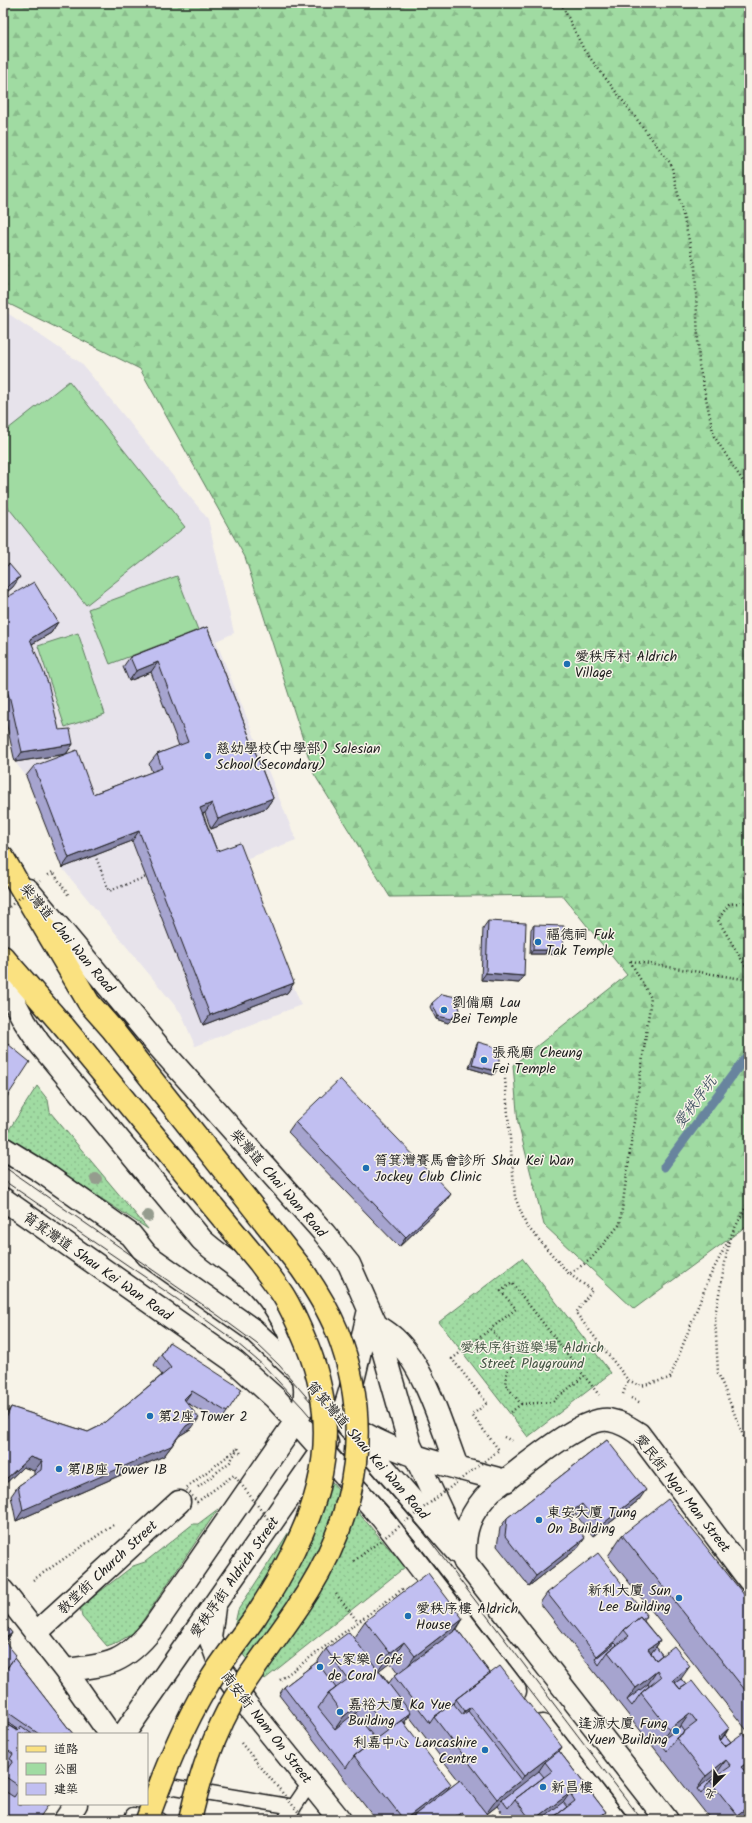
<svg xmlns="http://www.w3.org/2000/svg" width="752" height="1823" font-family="Kalam,'LXGW WenKai TC',sans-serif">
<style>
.built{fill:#e7e3eb}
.green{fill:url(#green-dots);stroke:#5e7c5f}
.forest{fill:url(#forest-firs);stroke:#5e7c5f}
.pitch{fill:#a0dba2;stroke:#5e7c5f}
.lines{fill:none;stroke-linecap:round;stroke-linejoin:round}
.stream{stroke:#67849e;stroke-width:9}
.service-casing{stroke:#1c1c1c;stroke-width:17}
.minor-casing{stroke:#1c1c1c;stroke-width:25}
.tertiary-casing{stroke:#1c1c1c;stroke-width:25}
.secondary-casing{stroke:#1c1c1c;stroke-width:25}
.primary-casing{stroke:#1c1c1c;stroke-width:25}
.motorway-casing{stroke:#1c1c1c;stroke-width:25}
.path{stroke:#1c1c1c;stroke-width:2.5;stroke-dasharray:1 3;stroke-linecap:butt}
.service{stroke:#f7f3e8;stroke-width:14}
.minor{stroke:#f7f3e8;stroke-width:22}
.tertiary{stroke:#f7f3e8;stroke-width:22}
.secondary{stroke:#f7f3e8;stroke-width:22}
.primary{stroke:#fae180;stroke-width:22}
.motorway{stroke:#fae180;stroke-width:22}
.tram{stroke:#1c1c1c;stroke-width:1}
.motorway-bridge-casing{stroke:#1c1c1c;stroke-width:25;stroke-linecap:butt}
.path-bridge{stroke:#1c1c1c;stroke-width:2.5;stroke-dasharray:1 3;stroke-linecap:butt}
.motorway-bridge{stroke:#fae180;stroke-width:22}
.tree{fill:#959c8e}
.wall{fill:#a6a4cf;stroke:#1c1c1c;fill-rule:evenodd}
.shaded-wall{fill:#8786a9;stroke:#1c1c1c}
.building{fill:#c1bff1;stroke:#1c1c1c}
.poi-dot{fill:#1f6fb2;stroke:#f7f3e8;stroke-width:1.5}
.labels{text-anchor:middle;stroke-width:3;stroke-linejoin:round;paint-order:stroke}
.poi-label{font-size:14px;fill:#1c1c1c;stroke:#f7f3e8;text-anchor:start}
.street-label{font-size:14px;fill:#1c1c1c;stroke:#f7f3e8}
.park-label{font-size:14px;fill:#454;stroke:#f7f3e8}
.water-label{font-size:15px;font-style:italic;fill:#485968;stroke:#f7f3e8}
</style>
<defs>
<pattern id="green-dots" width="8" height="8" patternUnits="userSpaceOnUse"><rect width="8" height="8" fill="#a0dba2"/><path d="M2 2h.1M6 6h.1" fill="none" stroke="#89bb8b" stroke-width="1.8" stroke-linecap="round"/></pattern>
<pattern id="forest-firs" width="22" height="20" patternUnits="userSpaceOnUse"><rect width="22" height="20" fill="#a0dba2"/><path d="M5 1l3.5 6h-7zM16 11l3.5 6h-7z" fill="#89bb8b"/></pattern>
</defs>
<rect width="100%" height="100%" fill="#f7f3e8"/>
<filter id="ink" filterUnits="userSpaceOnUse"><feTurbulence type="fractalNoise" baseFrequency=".025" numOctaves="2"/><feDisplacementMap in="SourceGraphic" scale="8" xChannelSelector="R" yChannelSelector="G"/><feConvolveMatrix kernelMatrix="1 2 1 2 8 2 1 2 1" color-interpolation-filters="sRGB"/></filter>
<g filter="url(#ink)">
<path class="built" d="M3,310L81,363L208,519L234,633L216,641L296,840L243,860L301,1005L195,1046L181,1013L62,868L26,776L15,762L3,708Z"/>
<path class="green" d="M37,1086L48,1100L50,1112L148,1229L5,1136Z
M522,1258L611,1373L528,1437L439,1322Z
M326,1475L405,1567L265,1679L244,1656L234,1628L238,1610Z
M218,1509L135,1632L118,1642L107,1646L82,1617L80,1607L133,1566L145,1562L193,1524H198Z"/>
<path class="forest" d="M3,3H749V1224L634,1309L544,1225L518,1123L513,1065L627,975L562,895L390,897L314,774L245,557L140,369L3,301Z"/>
<path class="pitch" d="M69,381L185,527L86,605L3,501V433Z
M177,576L198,630L110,664L88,609Z
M78,633L105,714L65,727L38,646Z"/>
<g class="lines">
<path class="stream" d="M664,1167L749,1053"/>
<g class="service-casing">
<path id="service" d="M155,1794L159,1790L175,1787L294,1807
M133,1815L160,1820
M285,1820L310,1783"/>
</g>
<g class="minor-casing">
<path id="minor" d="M348,1423C393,1456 453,1466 506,1481
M465,1562C463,1530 469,1513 492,1490C518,1473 580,1416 609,1420C621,1422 630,1428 639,1434L749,1580
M3,1591L65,1670L110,1734
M214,1607L210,1638L221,1668L247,1705L340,1820
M36,1633L179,1502
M65,1670C109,1665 124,1664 153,1628L296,1421
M124,1734L327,1443
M65,1820L76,1804"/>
</g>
<g class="tertiary-casing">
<path id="tertiary" d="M3,1148L42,1172L131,1235L147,1255L253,1330L310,1383
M3,1199L235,1362L275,1398L296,1421
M347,1425L457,1552"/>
</g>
<g class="secondary-casing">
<path id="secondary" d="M28,890L159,1047L324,1233L349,1264L376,1325L410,1445L465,1562L667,1820
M3,981L25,1022L39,1043L202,1240C220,1257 243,1269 259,1287C283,1312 313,1373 303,1407C302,1412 298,1416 296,1421L382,1518L515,1691
M376,1325C382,1329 389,1333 394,1338C425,1366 442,1428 457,1467
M341,1418C355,1383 360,1346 369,1310
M542,1726L615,1820"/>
</g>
<g class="primary-casing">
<path id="primary" d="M3,858L12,873"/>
</g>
<g class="motorway-casing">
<path id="motorway" d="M12,873L89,1003
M3,957L64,1027"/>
</g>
<path class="path" d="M561,3L584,50L671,164L695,266L699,365L714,436L749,491
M95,855L109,891L146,877
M48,875L53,872L69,896
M749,902L729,904L718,920L749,972
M630,961L651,998L620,1224L590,1260L569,1274L592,1290L576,1313L628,1380L641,1386L670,1378L709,1278L749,1201
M631,961L749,980
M504,1067L515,1197L526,1225L569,1274
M729,1242L715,1315L718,1373L749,1450
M491,1329L511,1354L505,1384L521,1404L510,1413
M623,1394L628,1380
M631,1398L641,1403
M487,1403L452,1359L516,1309L501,1291L512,1283L599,1395
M521,1404L552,1402L584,1376
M504,1437L514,1442
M229,1455L238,1448L241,1454
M198,1487L230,1462L238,1448
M33,1580L113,1525
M336,1594L358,1622
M280,1680L404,1588"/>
<use href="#service" class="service"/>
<use href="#minor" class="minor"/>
<use href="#tertiary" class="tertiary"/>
<use href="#secondary" class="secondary"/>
<use href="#primary" class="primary"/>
<use href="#motorway" class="motorway"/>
<path class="tram" d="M3,1166L219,1316L257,1344L279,1365L424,1533L642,1820
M3,1180L177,1299L231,1338L264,1366L303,1408L414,1539L629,1820"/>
<g class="motorway-bridge-casing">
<path id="motorway-bridge" d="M89,1003L112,1029L301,1268C315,1288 328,1309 337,1331C372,1420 359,1509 309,1590C285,1629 255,1664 232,1703C212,1739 199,1780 190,1820
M64,1027L259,1262C267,1273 276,1284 283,1295C293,1311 300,1328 307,1345C349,1448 312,1528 256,1616C240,1639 222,1660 208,1684C182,1727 164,1773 147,1820"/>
</g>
<path class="path-bridge" d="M3,912L40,881
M229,1455L186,1488L197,1502L234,1475L275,1528
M354,1561L499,1450L472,1415L487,1403
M241,1743L305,1820"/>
<use href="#motorway-bridge" class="motorway-bridge"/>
</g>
<g class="tree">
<circle cx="96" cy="1179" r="6"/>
<circle cx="148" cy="1216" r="6"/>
</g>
<path class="wall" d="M3,569L13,587L4,594L6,598L58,622L51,633L32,644L59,730L73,744L66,754L15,762L3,708Z
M207,627L273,798L266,808L211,829L205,813L203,814L217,851L294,983L287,993L203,1025L132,841L62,868L26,776L34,766L93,794L152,772L149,764L157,754L179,746L151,672L129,681L123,667L130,657Z
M488,921L524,976L519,983L481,980L483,928Z
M534,925L563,951L561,955L546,954V953L545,954H530L531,929Z
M432,1003L460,1010L457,1014L448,1023L436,1019L430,1007Z
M478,1042L496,1071L493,1075L469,1068L476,1046Z
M295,1122L444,1204L399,1247L288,1132Z
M169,1342L227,1412L220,1422L187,1403L192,1428L179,1436L164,1456L16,1521L11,1496L18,1486L34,1475V1471L23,1467L3,1486V1419L11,1407L88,1432L100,1426L162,1375L154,1365Z
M607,1440L639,1500L593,1536L575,1514L569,1518L578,1548L529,1586L497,1546L500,1528L507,1518Z
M622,1535L749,1601V1733L608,1556Z
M547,1593L647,1616L644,1621L660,1641L656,1647L686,1685L729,1728L725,1735L731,1742L749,1741V1820H711L696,1801L540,1603Z
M463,1619L457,1629L490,1673L562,1747L559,1751L606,1812L603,1815L607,1820H507L497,1806L487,1814L489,1817L497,1820H376L279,1695L284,1687L317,1662L326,1649L354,1637L365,1621ZM390,1662L398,1673L394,1676L389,1683L379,1670ZM409,1716L459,1781L447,1790L405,1724L406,1723L405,1721Z
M3,1622L12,1633L5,1643L14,1658L73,1734H19V1804L38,1820H3V1722L18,1730L3,1720Z"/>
<path class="shaded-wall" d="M20,577L13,587L3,595V590Z
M58,622L51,633L23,649L30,639Z
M158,662L151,672L129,681L136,671Z
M73,744L66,754L15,762L22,752Z
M273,798L266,808L211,829L218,819Z
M212,803L205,813L193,818L200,808Z
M139,831L132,841L62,868L69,858Z
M533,950H547L545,954H530Z
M548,951H563L561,955L546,954Z
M486,973L524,976L519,983L481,980Z
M294,983L287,993L203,1025L210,1015Z
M460,1010L457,1014L448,1023L436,1019L438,1016Z
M472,1065L496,1071L493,1075L469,1068Z
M451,1194L444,1204L399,1247L406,1237Z
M192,1391L185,1401L184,1399Z
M199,1418L192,1428L179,1436L164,1456L16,1521L23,1510L186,1426Z
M30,1457L42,1461L34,1471L23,1467L3,1486V1484L7,1478Z
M646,1490L639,1500L593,1536L600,1526Z
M582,1504L575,1514L560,1525L567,1515Z
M585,1538L578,1548L529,1586L536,1576Z
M463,1619L449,1639L401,1676L415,1656Z
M12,1633L3,1646V1640Z
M616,1640L610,1650L595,1659L597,1656Z
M660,1641L646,1661L648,1649Z
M404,1642L390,1662L376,1673L390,1653Z
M690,1666L676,1686L673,1680Z
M657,1671L643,1691L627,1700L636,1688Z
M365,1700L351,1720L330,1736L344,1716Z
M471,1707L456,1727L451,1731L465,1711Z
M411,1713L402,1726L406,1723L401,1730H388Z
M690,1713L676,1733L660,1742L669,1729Z
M729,1728L715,1748L718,1738Z
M562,1747L549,1766L545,1762L534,1778L502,1800L497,1806L485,1815L497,1799L521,1780L524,1776Z
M726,1760L712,1780L697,1789L706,1776Z
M749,1761V1767L745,1773L741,1767Z
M451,1784L438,1803L416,1820H404Z
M570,1793L558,1810L544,1820H534Z
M749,1806V1810L742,1820H733L737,1815Z
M606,1812L600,1820H595Z"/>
<path class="building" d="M9,564L20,577L3,590V569Z
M34,582L58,622L30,639L48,683L59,730L70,729L73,744L22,752L10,699L3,681V593L6,598Z
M207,627L273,798L218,819L212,803L200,808L217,851L240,843L294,983L210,1015L139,831L69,858L34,766L77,750L93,794L162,768L157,754L188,742L158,662L136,671L130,657Z
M488,921L526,923L524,976L486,973Z
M534,925L564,926L563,951H548V947L547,950H533Z
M442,994L456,997L460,1010L451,1019L438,1016L432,1003Z
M3,1040L30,1062L3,1103Z
M478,1042L502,1049L496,1071L472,1065Z
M340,1079L451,1194L406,1237L295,1122Z
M169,1342L242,1389L227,1412L192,1391L184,1399L199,1418L186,1426L171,1446L23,1510L18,1486L41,1470L42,1461L30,1457L7,1478L3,1474V1420L5,1421L11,1407L88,1432L100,1426L171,1368L161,1355Z
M607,1440L646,1490L600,1526L582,1504L567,1515L585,1538L536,1576L505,1536L507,1518Z
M668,1499L749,1601V1695L622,1535Z
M598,1553L647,1616L642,1620L640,1617L624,1630L616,1640L597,1656L547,1593Z
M428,1573L463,1619L415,1656L404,1642L390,1653L365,1621Z
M640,1617L660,1641L648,1649L656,1660L674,1646L690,1666L673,1680L680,1689L692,1681L710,1704L729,1728L718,1738L725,1746L743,1733L749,1741V1761L741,1767L749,1776V1806L737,1815L710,1781L731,1766L726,1760L706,1776L676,1738L697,1722L690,1713L669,1729L641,1693L661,1677L657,1671L636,1688L608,1652L629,1636L624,1630Z
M3,1622L12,1633L3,1640Z
M457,1629L490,1673L456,1699L453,1703L434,1717L430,1723L394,1676Z
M349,1632L411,1713L388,1730L365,1700L344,1716L328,1694L348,1679L326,1649Z
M6,1643L16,1655L3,1674V1645Z
M615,1643L617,1645L608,1652L599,1665L595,1659Z
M656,1647L662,1655L656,1660L651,1653Z
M14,1658L73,1734H39L3,1709V1674Z
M317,1662L336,1688L328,1694L318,1708L335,1729L355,1713L376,1740L354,1756L346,1768L284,1687Z
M500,1666L562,1747L524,1776L471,1707L465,1711L456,1699Z
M681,1679L686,1685L680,1689L675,1683Z
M648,1684L649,1686L641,1693L632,1706L627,1700Z
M453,1703L463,1715L468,1711L521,1780L497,1799L434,1717Z
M4,1720L18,1730L17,1731L3,1722Z
M402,1720L451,1784L404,1820L354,1756Z
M3,1722L18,1731L21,1726L32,1734H19V1786L3,1775L13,1761L10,1759L13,1754L3,1747Z
M681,1726L685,1732L676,1738L667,1751L660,1742Z
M725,1735L731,1742L725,1746L720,1741Z
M559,1751L606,1812L595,1820H550L575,1801L570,1793L534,1820H531L515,1799L552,1771L545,1762Z
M3,1762L6,1764L3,1769Z
M749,1767V1776L744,1771Z
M3,1770L6,1771L3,1775Z
M539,1771L544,1777L515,1799L508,1808L502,1800Z
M717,1773L719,1775L710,1781L701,1794L697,1789Z
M460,1780L489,1817L486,1820H468L462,1812L451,1820H408Z
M3,1790L14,1797L19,1790V1804H49L38,1820H11L3,1814Z
M563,1802L567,1807L550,1820H540Z
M462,1812L468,1820H451Z
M493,1814L497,1820H486Z
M746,1814L749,1817V1820H738Z
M603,1815L607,1820H597Z"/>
</g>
<g class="poi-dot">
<circle cx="567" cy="664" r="4"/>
<circle cx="208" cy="756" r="4"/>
<circle cx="538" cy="942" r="4"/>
<circle cx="444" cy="1010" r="4"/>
<circle cx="484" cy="1060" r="4"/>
<circle cx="366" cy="1168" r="4"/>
<circle cx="150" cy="1416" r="4"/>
<circle cx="59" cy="1469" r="4"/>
<circle cx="539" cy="1520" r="4"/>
<circle cx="679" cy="1598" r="4"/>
<circle cx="408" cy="1616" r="4"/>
<circle cx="320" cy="1667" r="4"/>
<circle cx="340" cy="1712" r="4"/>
<circle cx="676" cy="1731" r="4"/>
<circle cx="485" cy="1750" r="4"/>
<circle cx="543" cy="1787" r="4"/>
</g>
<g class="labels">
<g class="poi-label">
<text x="575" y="661">愛秩序村 Aldrich<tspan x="575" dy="16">Village</tspan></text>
<text x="216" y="753">慈幼學校(中學部) Salesian<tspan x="216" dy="16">School(Secondary)</tspan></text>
<text x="546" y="939">福德祠 Fuk<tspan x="546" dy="16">Tak Temple</tspan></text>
<text x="452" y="1007">劉備廟 Lau<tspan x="452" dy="16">Bei Temple</tspan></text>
<text x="492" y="1057">張飛廟 Cheung<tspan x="492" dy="16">Fei Temple</tspan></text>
<text x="374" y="1165">筲箕灣賽馬會診所 Shau Kei Wan<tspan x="374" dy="16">Jockey Club Clinic</tspan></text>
<text x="158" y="1421">第2座 Tower 2</text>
<text x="67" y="1474">第1B座 Tower 1B</text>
<text x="547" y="1517">東安大廈 Tung<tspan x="547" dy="16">On Building</tspan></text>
<text x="671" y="1595" text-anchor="end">新利大廈 Sun<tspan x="671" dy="16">Lee Building</tspan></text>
<text x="416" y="1613">愛秩序樓 Aldrich<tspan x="416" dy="16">House</tspan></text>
<text x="328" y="1664">大家樂 Café<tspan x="328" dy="16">de Coral</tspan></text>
<text x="348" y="1709">嘉裕大廈 Ka Yue<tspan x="348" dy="16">Building</tspan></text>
<text x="668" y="1728" text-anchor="end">逢源大廈 Fung<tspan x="668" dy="16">Yuen Building</tspan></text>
<text x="477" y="1747" text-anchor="end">利嘉中心 Lancashire<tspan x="477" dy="16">Centre</tspan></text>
<text x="551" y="1792">新昌樓</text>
</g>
<g class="street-label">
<text transform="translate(68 938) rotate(50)" y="5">柴灣道 Chai Wan Road</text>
<text transform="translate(279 1183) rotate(49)" y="5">柴灣道 Chai Wan Road</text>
<text transform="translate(98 1266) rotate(35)" y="5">筲箕灣道 Shau Kei Wan Road</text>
<text transform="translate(368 1450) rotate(49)" y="5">筲箕灣道 Shau Kei Wan Road</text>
<text transform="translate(683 1493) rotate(52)" y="5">愛民街 Ngoi Man Street</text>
<text transform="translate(107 1567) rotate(-43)" y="5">教堂街 Church Street</text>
<text transform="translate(234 1577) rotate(-55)" y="5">愛秩序街 Aldrich Street</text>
<text transform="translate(267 1727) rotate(52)" y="5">南安街 Nam On Street</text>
</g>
<g class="park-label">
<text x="532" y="1352">愛秩序街遊樂場 Aldrich<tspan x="532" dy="16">Street Playground</tspan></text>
</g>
<g class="water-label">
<text transform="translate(695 1102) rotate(-53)" y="5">愛秩序坑</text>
</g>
</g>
<rect width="752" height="1823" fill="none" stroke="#f7f3e8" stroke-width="16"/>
<rect x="8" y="8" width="736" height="1807" fill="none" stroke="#1c1c1c" stroke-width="1.5" filter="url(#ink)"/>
<rect x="18" y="1733" width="130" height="72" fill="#f7f3e8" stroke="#9f9d96"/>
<rect x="26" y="1746" width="20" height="6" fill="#fae180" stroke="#9f9d96"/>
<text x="54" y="1753" font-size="12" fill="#1c1c1c">道路</text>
<rect x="26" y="1763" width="20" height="12" fill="#a0dba2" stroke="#9f9d96"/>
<text x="54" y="1773" font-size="12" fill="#1c1c1c">公園</text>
<rect x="26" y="1783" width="20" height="12" fill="#c1bff1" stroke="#9f9d96"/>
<text x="54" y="1793" font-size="12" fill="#1c1c1c">建築</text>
<g transform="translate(714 1785) rotate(203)" stroke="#f7f3e8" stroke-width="3" paint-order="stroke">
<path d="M0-3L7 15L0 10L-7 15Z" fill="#1c1c1c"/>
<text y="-6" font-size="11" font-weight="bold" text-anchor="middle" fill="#1c1c1c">北</text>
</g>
</svg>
